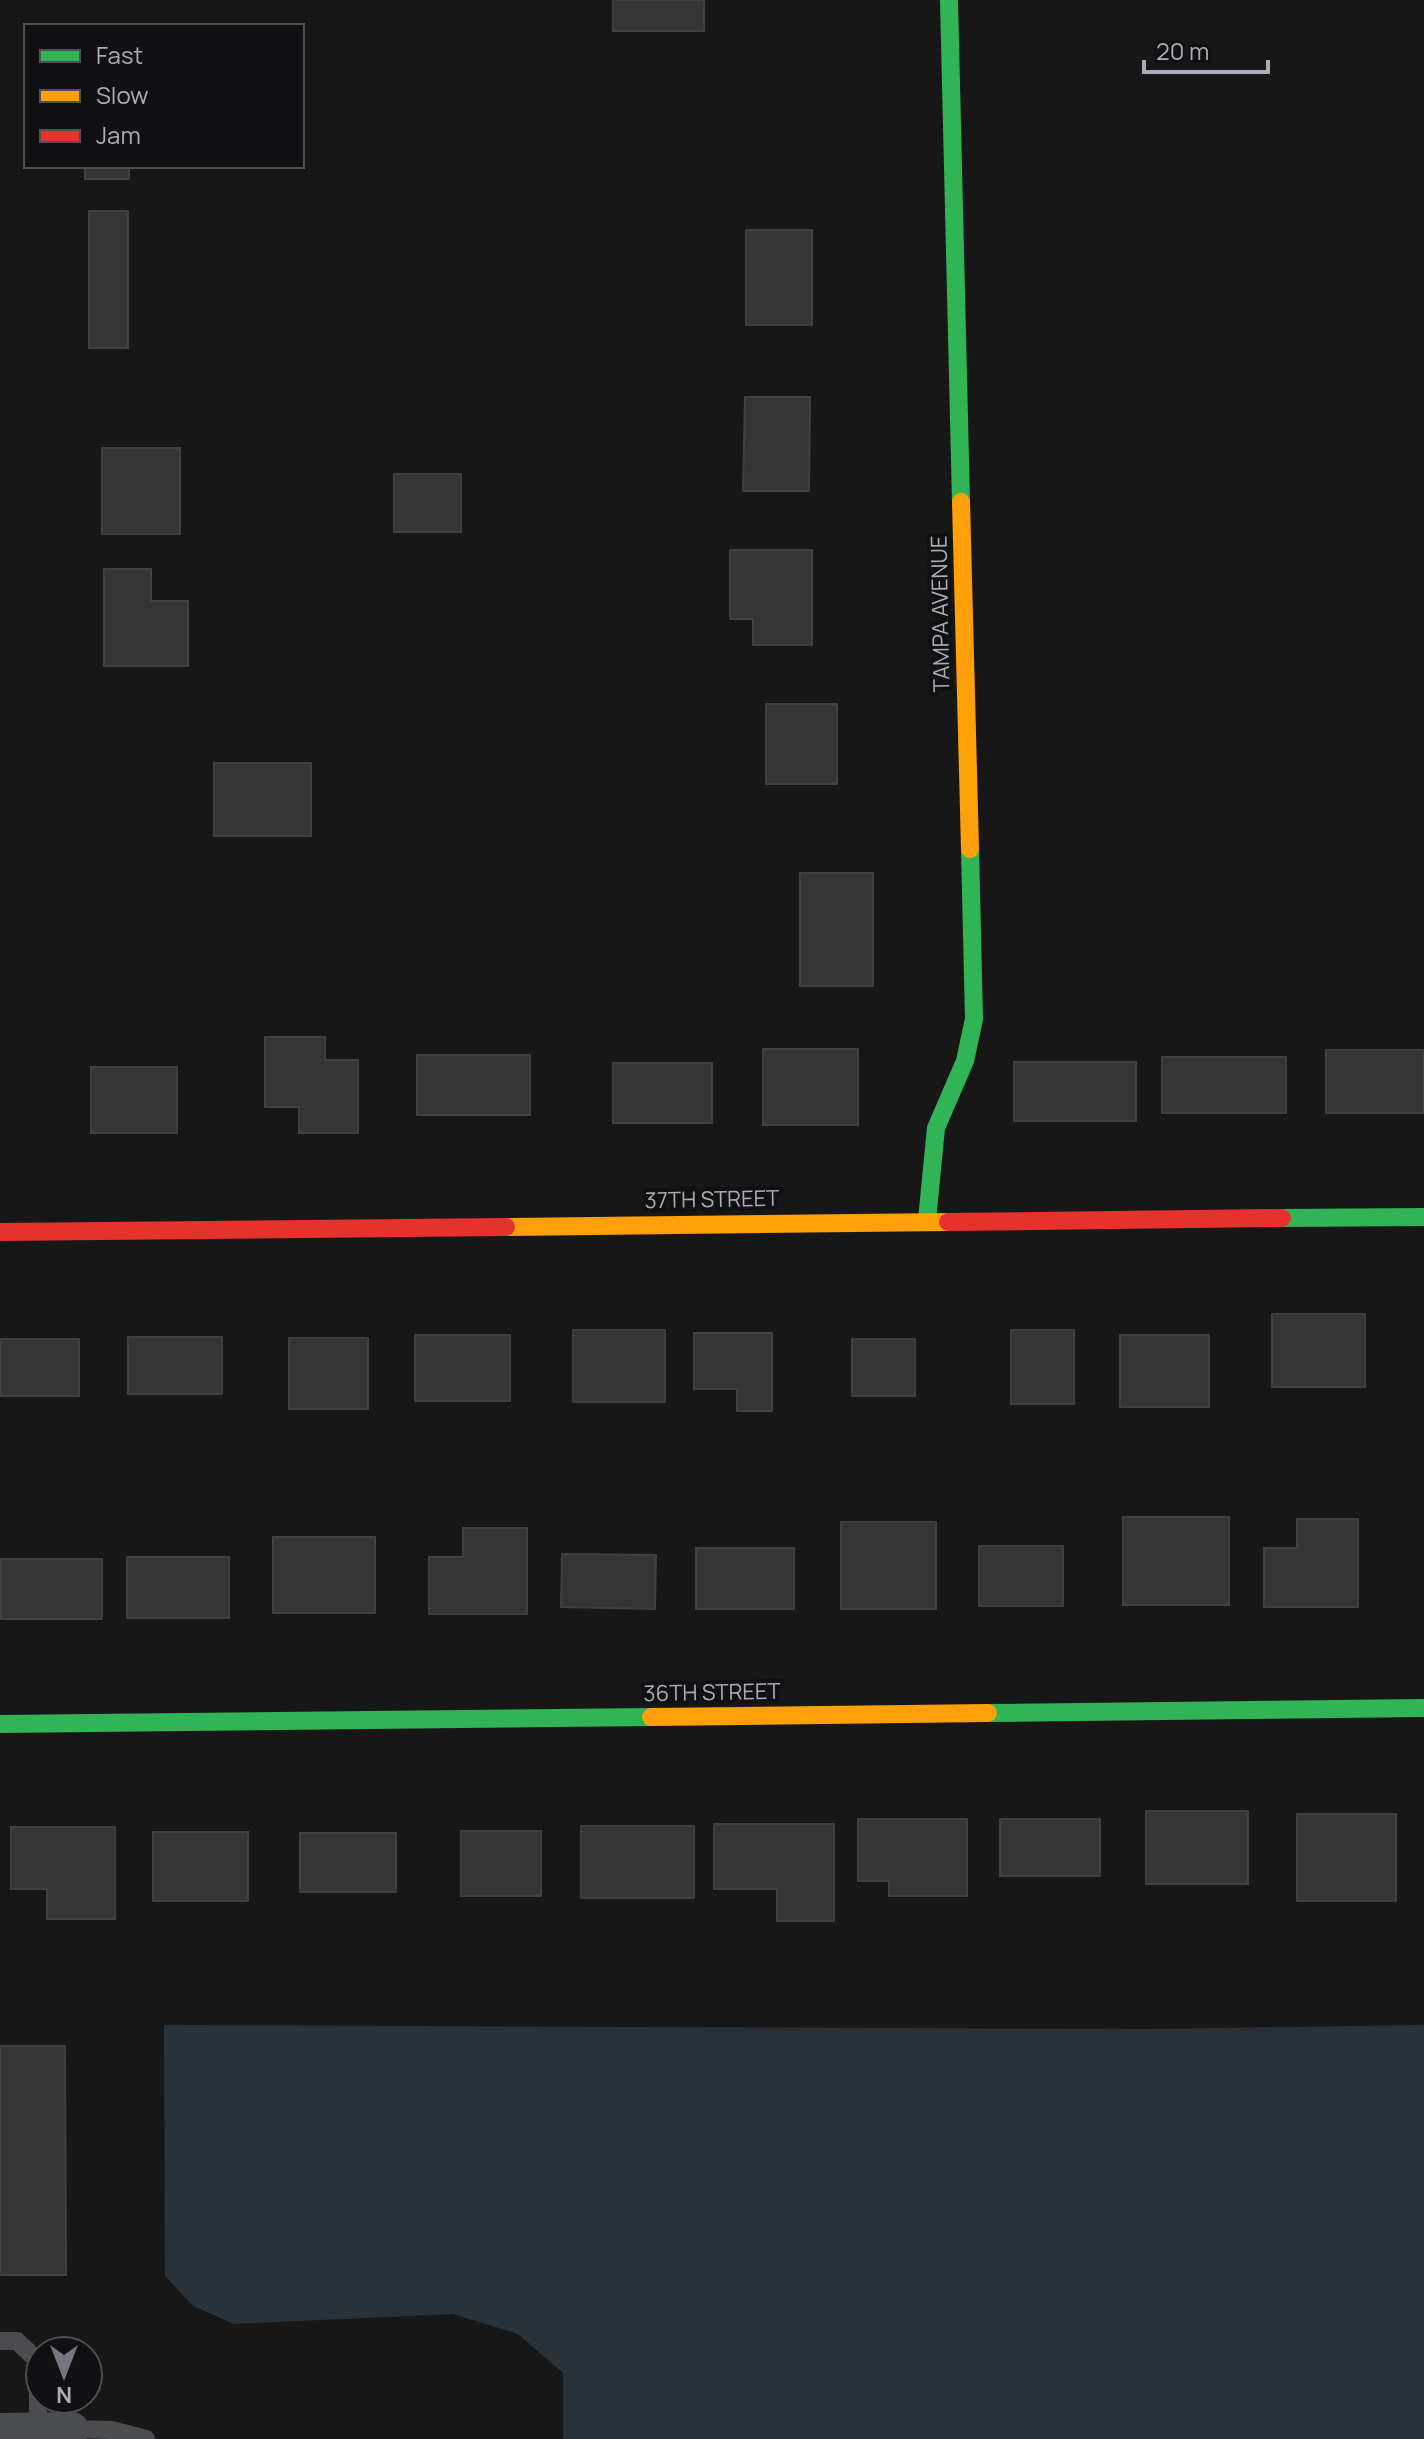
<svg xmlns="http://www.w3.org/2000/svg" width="1424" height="2439" font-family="Manrope,sans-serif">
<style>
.water{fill:#2a3239}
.building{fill:#353536;stroke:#3f4043;stroke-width:2}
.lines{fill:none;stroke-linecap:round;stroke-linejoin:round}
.lane{stroke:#4b4c50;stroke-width:18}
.street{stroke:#4b4c50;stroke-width:34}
.fast{stroke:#30b455;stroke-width:18}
.slow{stroke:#ff9f0a;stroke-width:18}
.jam{stroke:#e5322d;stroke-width:18}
.labels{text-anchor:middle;stroke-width:8;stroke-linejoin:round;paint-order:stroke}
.street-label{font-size:22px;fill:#a8adb8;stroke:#111113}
</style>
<rect width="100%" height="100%" fill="#171717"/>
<path class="water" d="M164,2025L1145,2029L1424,2025V2439H563V2373L518,2334L453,2314L234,2324L193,2306L165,2276Z"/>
<path class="building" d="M613,0H704V31H613Z
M85,166H129V179H85Z
M89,211H128V348H89Z
M746,230H812V325H746Z
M745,397H810L809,491H743Z
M102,448H180V534H102Z
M394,474H461V532H394Z
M730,550H812V645H753V619H730Z
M104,569H151V601H188V666H104Z
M766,704H837V784H766Z
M214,763H311V836H214Z
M800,873H873V986H800Z
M265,1037H325V1060H358V1133H299V1107H265Z
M763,1049H858V1125H763Z
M1326,1050H1424V1113H1326Z
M417,1055H530V1115H417Z
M1162,1057H1286V1113H1162Z
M1014,1062H1136V1121H1014Z
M613,1063H712V1123H613Z
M91,1067H177V1133H91Z
M1272,1314H1365V1387H1272Z
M573,1330H665V1402H573Z
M1011,1330H1074V1404H1011Z
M694,1333H772V1411H737V1389H694Z
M415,1335H510V1401H415Z
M1120,1335H1209V1407H1120Z
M128,1337H222V1394H128Z
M289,1338H368V1409H289Z
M0,1339H79V1396H0Z
M852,1339H915V1396H852Z
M1123,1517H1229V1605H1123Z
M1297,1519H1358V1607H1264V1548H1297Z
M841,1522H936V1609H841Z
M463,1528H527V1614H429V1557H463Z
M273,1537H375V1613H273Z
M979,1546H1063V1606H979Z
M696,1548H794V1609H696Z
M562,1554L656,1555L655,1609L561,1607Z
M127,1557H229V1618H127Z
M1,1559H102V1619H1Z
M1146,1811H1248V1884H1146Z
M1297,1814H1396V1901H1297Z
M858,1819H967V1896H889V1881H858Z
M1000,1819H1100V1876H1000Z
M714,1824H834V1921H777V1889H714Z
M581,1826H694V1898H581Z
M11,1827H115V1919H47V1889H11Z
M461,1831H541V1896H461Z
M153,1832H248V1901H153Z
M300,1833H396V1892H300Z
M0,2046H65L66,2275H0Z"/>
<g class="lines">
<path class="lane" d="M0,2341H17L38,2361V2429
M72,2429L112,2430L146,2439"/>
<path class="street" d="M0,2430L72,2429"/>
<path class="fast" d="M949,0L961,502
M1282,1218L1424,1217
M927,1220L936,1128L965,1061L974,1019L970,849
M988,1713L1424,1708
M0,1724L651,1717"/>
<path class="slow" d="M961,502L970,849
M506,1227L948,1222
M651,1717L988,1713"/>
<path class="jam" d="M948,1222L1282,1218
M0,1232L506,1227"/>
</g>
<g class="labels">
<g class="street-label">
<text transform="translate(940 614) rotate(-91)" y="8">TAMPA AVENUE</text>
<text transform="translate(712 1199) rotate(-1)" y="8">37TH STREET</text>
<text transform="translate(712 1692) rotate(-1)" y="8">36TH STREET</text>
</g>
</g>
<rect x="24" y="24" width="280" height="144" fill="#111113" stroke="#4d4f55" stroke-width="2"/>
<rect x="40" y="50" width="40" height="12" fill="#30b455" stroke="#4d4f55" stroke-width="2"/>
<text x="96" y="64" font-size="24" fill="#a8adb8">Fast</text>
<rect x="40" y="90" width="40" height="12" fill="#ff9f0a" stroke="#4d4f55" stroke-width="2"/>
<text x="96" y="104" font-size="24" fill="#a8adb8">Slow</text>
<rect x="40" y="130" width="40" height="12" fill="#e5322d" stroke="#4d4f55" stroke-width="2"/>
<text x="96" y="144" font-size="24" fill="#a8adb8">Jam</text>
<g transform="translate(64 2375) rotate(180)"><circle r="38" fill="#111113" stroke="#4d4f55" stroke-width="2"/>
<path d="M0-6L14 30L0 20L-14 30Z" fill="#757880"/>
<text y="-12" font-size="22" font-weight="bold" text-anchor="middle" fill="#a8adb8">N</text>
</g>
<path d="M1144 60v12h124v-12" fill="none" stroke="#a8adb8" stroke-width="4"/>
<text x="1156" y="60" font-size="24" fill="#a8adb8" stroke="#111113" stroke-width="6" paint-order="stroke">20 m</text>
</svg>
